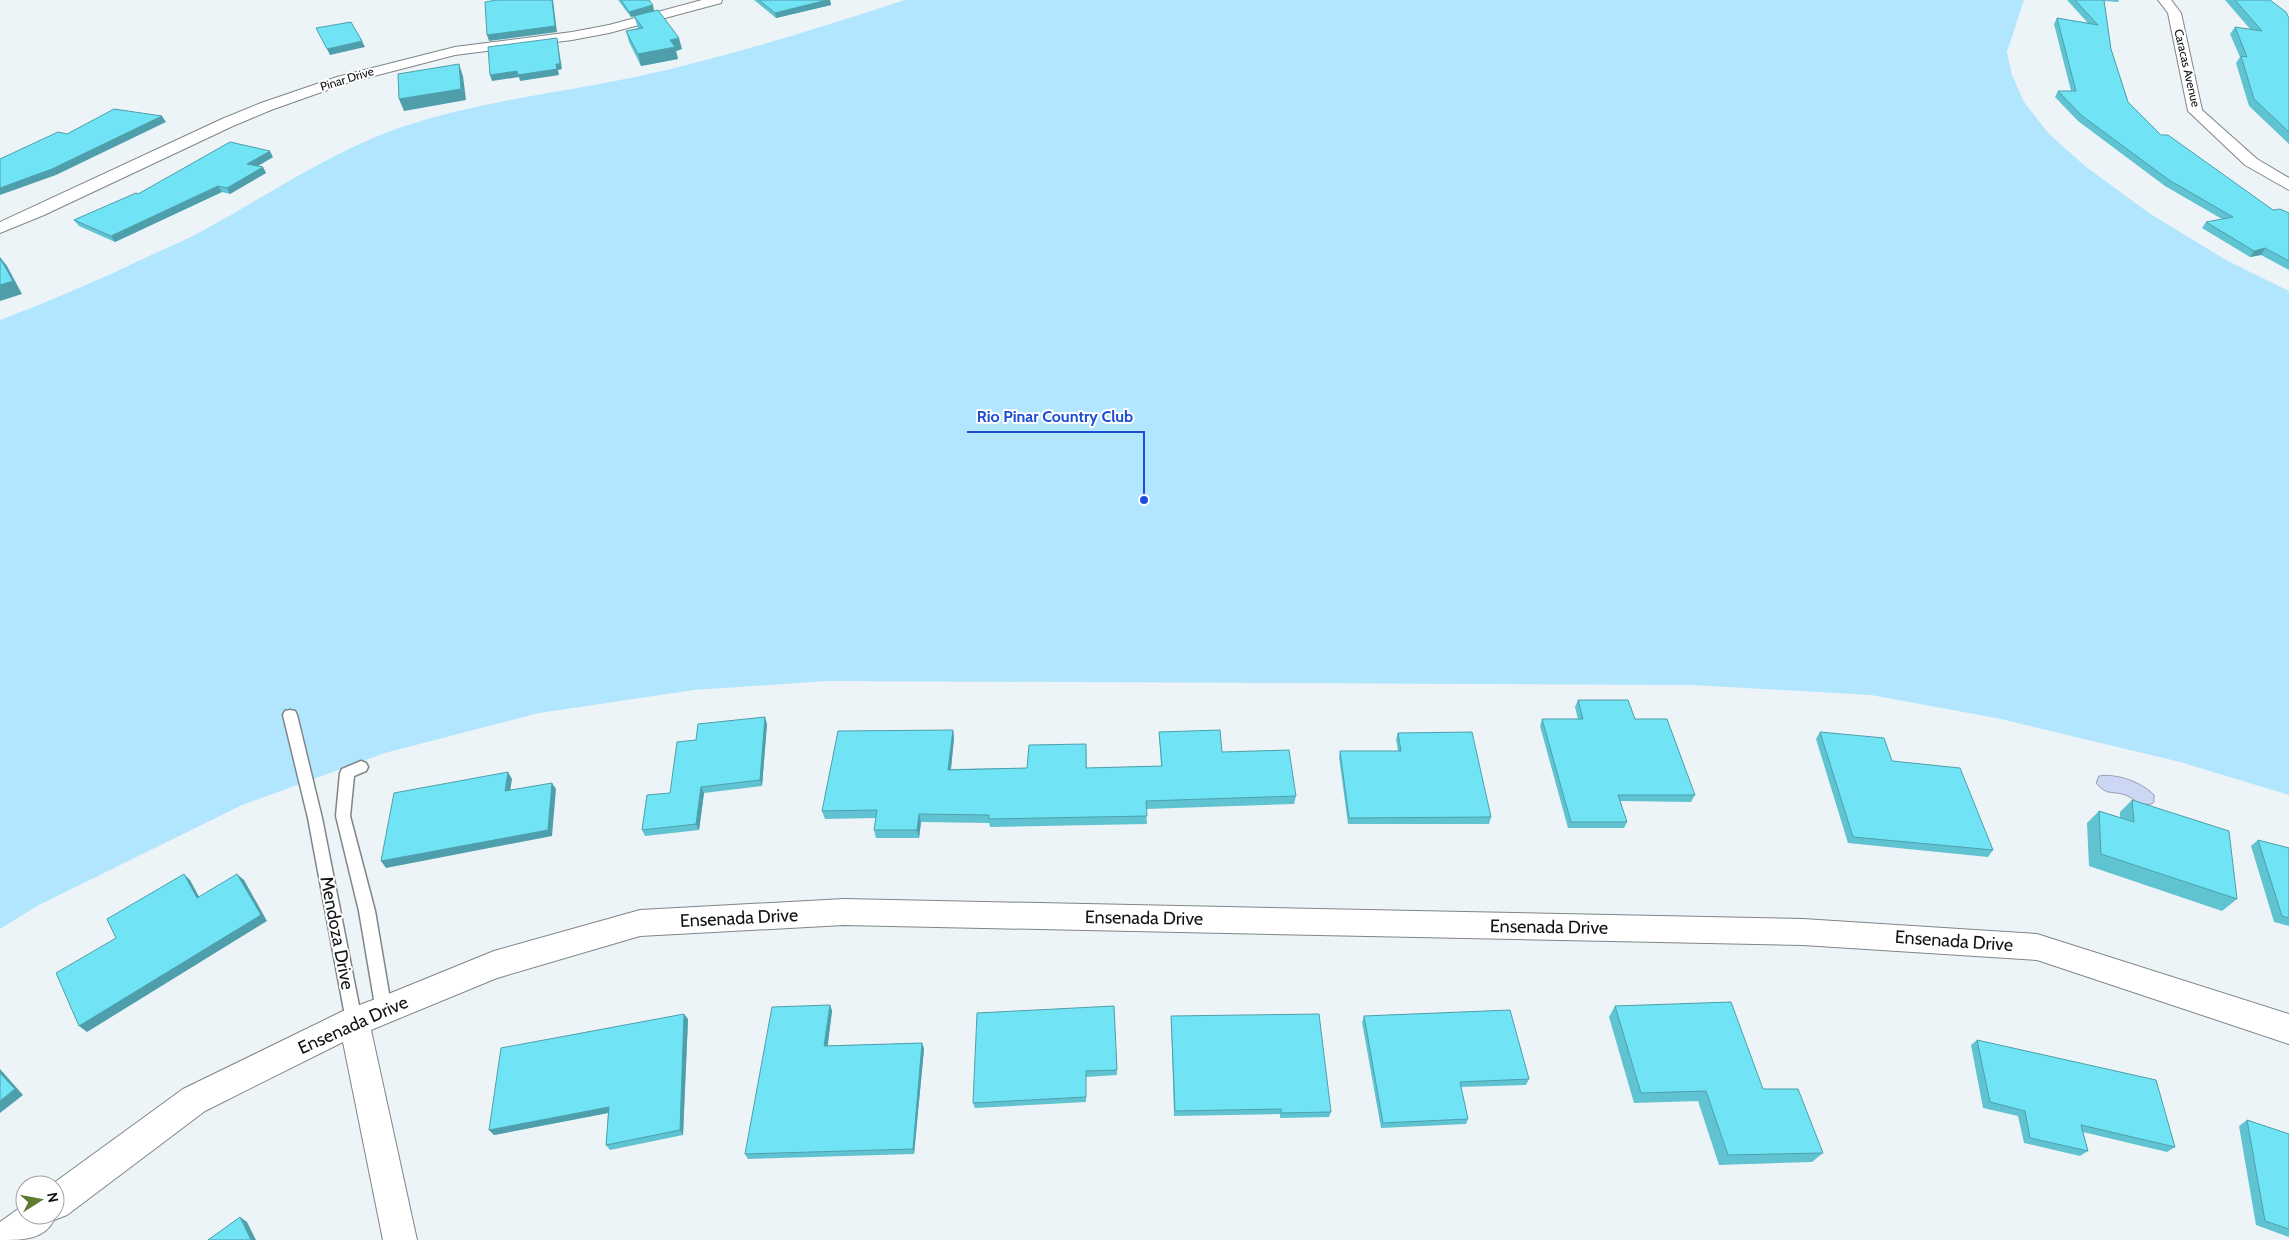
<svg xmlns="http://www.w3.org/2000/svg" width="2289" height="1240" font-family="Cabin,sans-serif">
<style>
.green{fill:#b2e6ff}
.water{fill:#ccd7f4;stroke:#949db1}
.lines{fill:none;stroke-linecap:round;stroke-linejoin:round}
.service-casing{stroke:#7f8588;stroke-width:3}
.minor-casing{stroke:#7f8588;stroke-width:2}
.service{fill:#fff;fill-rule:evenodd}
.minor{fill:#fff;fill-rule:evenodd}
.wall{fill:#60c3d2}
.shaded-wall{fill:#4e9fab}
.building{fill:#70e3f4;stroke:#4e9fab}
.labels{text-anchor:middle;stroke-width:4;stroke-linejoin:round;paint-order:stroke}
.far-street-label{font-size:12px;fill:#121516;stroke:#fff}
.near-street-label{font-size:18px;fill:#121516;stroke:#fff}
.leader{fill:none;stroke:#1d4ed8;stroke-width:2}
.callout-dot{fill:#1d4ed8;stroke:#fff;stroke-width:2}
.callout-label{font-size:16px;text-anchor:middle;font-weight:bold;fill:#1d4ed8;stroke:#fff;stroke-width:4;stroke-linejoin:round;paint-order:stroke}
</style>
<rect width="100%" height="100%" fill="#edf4f7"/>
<path class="green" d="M905,0H2024L2007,52L2012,75L2024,102L2049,134L2085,166L2149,213L2226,260L2289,291V795L2180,762L2001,719L1871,695L1692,685L828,681L694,690L539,713L385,753L242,805L37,906L0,929V320C50,301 99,280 147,257C166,248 186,240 204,230C266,196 326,155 393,130C471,102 554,94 635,77C727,57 816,29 905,0Z"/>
<path class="water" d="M2099,776C2116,773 2142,782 2154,795V802L2152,804C2135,806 2135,797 2122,794C2108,791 2107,795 2096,783Z"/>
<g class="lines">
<g class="service-casing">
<path id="service" d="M290,710L295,711L297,715L322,818L362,1021L360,1026L354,1029L348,1026L346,1021L308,818L283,715L285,711Z
M361,761L366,763L368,767L366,771L354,776L350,816L375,911L392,1011L390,1016L384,1019L378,1016L376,1011L359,911L336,816L340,773L342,769Z"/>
</g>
<g class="minor-casing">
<path id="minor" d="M702,0H722L721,3L609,33L572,40L455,55L347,83L271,110L233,126L44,215L0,233V222L222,119L261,103L337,77L455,47L572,32L609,25Z
M2158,0H2171L2181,13L2202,110L2257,159L2289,178V190L2245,165L2188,111L2168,13Z
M844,899L1803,919L2037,934L2289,1014V1044L2037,960L1803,945L844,925L640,936L497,978L371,1030L417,1240H383L343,1042L205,1111L67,1215L54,1220C44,1240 22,1240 0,1240V1222L25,1204V1215H55V1185H51L183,1089L343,1011L381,997L494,951L640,910Z"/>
</g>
<use href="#service" class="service"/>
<use href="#minor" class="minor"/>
</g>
<path class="wall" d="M618,0H649L654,11L631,17Z
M754,0H832H830L831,5L776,18Z
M2067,0H2119L2118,2L2104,1L2111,49L2128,102L2161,135L2273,210L2289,213V270L2261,255L2250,257L2202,228L2206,222L2222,219L2165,186L2078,121L2055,97L2058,91H2071L2054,24L2057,18L2088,23Z
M2225,0H2270L2289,18V144L2249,106L2236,63L2240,57L2230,34L2235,27L2251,30Z
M634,16L682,49L676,51L678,59L641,66L629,42L626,31L638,28Z
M273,157L258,166L263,167L266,173L230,194L222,192L115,242L79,226L74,220L138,194Z
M1578,700L1635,719L1695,795L1691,802L1620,801L1627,822L1624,828H1568L1540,726L1542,719H1578L1575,707Z
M767,724L762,786L704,793L699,830L645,836L642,830L670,793L696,740Z
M953,730L954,738L951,769L1027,768L1086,744L1087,768L1161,766L1159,732L1222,752L1296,796L1294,804L1146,809L1147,824L990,827L989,823L921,822L919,838H876L874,830L876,818L825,819L822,811Z
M1820,732L1993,850L1988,857L1848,843L1816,739Z
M1398,733L1491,817L1489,824H1348L1339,757L1340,751H1398L1396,739Z
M2132,800L2237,899L2222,911L2089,866L2087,823L2099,811L2120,818V812Z
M2258,840L2289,848V926L2274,922L2251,846Z
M830,1005L832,1011L827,1046L922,1043L924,1049L914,1154L748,1159L745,1154Z
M1114,1006L1117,1075L1086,1077V1102L975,1108L973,1103Z
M1615,1006L1763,1089L1823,1153L1812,1162L1719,1165L1698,1101L1634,1103L1609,1017Z
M1171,1016L1331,1112L1329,1117L1280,1118V1114L1174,1116Z
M1364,1016L1529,1079L1526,1085L1461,1087L1468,1119L1466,1124L1381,1128L1362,1022Z
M688,1019L683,1135L610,1150L606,1145L608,1113L494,1135Z
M1977,1040L2175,1147L2167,1152L2083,1132L2088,1151L2080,1156L2024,1143L2018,1116L1983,1108L1971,1045Z
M2247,1120L2289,1134V1237L2256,1225L2239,1126Z"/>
<path class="shaded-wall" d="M552,0H553L557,32L489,41L487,35Z
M826,0H832H830L831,5L776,18L775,13Z
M653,5L654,11L631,17L629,12Z
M557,38L558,44L562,69L558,70L559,75L520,81L519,77L492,81L490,75L556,64Z
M679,38L682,49L676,51L678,59L641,66L638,54L670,40Z
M362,41L365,47L330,55L327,49Z
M459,64L463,76L466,100L404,111L399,99Z
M162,116L166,122L56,175L0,195V188Z
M270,151L273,157L251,170L247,164Z
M263,167L266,173L230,194L227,188Z
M218,186L222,192L115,242L111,236Z
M2265,248L2261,255L2250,257L2254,251Z
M0,257L7,266L22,294L0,301Z
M765,717L767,724L762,786L760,780Z
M953,730L954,738L950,778L948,770Z
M508,772L512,779L509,798L505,791Z
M552,783L556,789L552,836L386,868L381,861Z
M701,787L704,793L699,830L696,824Z
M919,814L921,822L919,838L917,830Z
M184,874L190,880L203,904L197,898Z
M237,874L244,880L267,921L87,1032L79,1026Z
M830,1005L832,1011L827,1052L824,1046Z
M684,1014L688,1019L683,1135L680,1130Z
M922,1043L924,1049L914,1154L913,1149Z
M0,1069L23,1095L0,1113Z
M609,1107L613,1112L494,1135L489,1130Z
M240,1217L247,1222L256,1240H251Z"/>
<path class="building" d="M497,0H552L555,26L487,35L485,2Z
M621,0H649L653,5L629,12Z
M759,0H827L775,13Z
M2075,0H2104L2111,49L2128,102L2161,135H2168L2273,210L2280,209L2289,213V261L2265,248L2254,251L2206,222L2233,217L2169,180L2081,115L2058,91H2076L2057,18L2098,25Z
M2235,0H2270L2286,12L2289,18V132L2254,99L2241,56L2247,57L2235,27L2262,31Z
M658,10L679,38L670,40L675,47L638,54L626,31L643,28L634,16Z
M351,22L362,41L327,49L316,28Z
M557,38L560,64H556L557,69L518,75L517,71L490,75L488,47Z
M459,64L461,89L399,99L398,74Z
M114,109L162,116L52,169L0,188V159L58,132L67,134Z
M230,142L270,151L247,164L263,167L227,188L218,186L111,236L74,220L136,193L138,194Z
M0,258L13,281L0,285Z
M1578,700H1628L1635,719H1667L1695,795H1618L1627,822H1571L1542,719H1583Z
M765,717L760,780L701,787L696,824L642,830L647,795L670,793L677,742L696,740L698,724Z
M953,730L948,770L1027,768L1029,745L1086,744V768L1162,766L1159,732L1220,730L1222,752L1289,750L1296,796L1146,801L1147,816L989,819V815L919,814L917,830H874L877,810L822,811L838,731Z
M1472,732L1491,817L1349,818L1340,751H1401L1398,733Z
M1820,732L1884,738L1892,761L1960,768L1993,850L1853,837Z
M508,772L505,791L552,783L548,830L381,861L394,793Z
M2132,800L2229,831L2237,899L2101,854L2099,811L2134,822Z
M2258,840L2289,848V918L2282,916Z
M184,874L197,898L237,874L261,915L79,1026L56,973L116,938L107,919Z
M1731,1002L1763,1089H1798L1823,1153L1728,1155L1706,1091L1641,1093L1615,1006Z
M830,1005L824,1046L922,1043L913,1149L745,1154L772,1007Z
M1114,1006L1117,1070L1086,1071V1097L973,1103L977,1013Z
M1510,1010L1529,1079L1460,1082L1468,1119L1383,1123L1364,1016Z
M684,1014L680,1130L606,1145L609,1107L489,1130L501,1048Z
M1319,1014L1331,1112L1281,1113V1109L1175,1111L1171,1016Z
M1977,1040L2156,1080L2175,1147L2081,1125L2088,1151L2030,1138L2025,1111L1990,1102Z
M0,1073L15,1089L0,1101Z
M2247,1120L2289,1134V1229L2265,1221Z
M240,1217L251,1240H208Z"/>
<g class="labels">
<g class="far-street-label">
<text transform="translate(2187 68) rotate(77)" y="4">Caracas Avenue</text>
<text transform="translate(347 79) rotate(-17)" y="4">Pinar Drive</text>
</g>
<g class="near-street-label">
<text transform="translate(739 918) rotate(-3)" y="6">Ensenada Drive</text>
<text transform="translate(1144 918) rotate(1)" y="6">Ensenada Drive</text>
<text transform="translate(1549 927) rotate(1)" y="6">Ensenada Drive</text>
<text transform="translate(337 933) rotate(79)" y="6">Mendoza Drive</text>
<text transform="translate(1954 941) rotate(4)" y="6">Ensenada Drive</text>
<text transform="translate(353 1025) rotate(-24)" y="6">Ensenada Drive</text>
</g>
</g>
<path class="leader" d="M1144 500L1144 432H967"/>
<circle class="callout-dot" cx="1144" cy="500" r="5"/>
<g class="callout-label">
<text x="1055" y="422">Rio Pinar Country Club</text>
</g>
<g transform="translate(40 1200) rotate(79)"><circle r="24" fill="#ffffff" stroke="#a0a1a2"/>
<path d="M0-4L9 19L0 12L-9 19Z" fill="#5f7b2f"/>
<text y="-8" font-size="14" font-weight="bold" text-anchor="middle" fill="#121516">N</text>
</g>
</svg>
